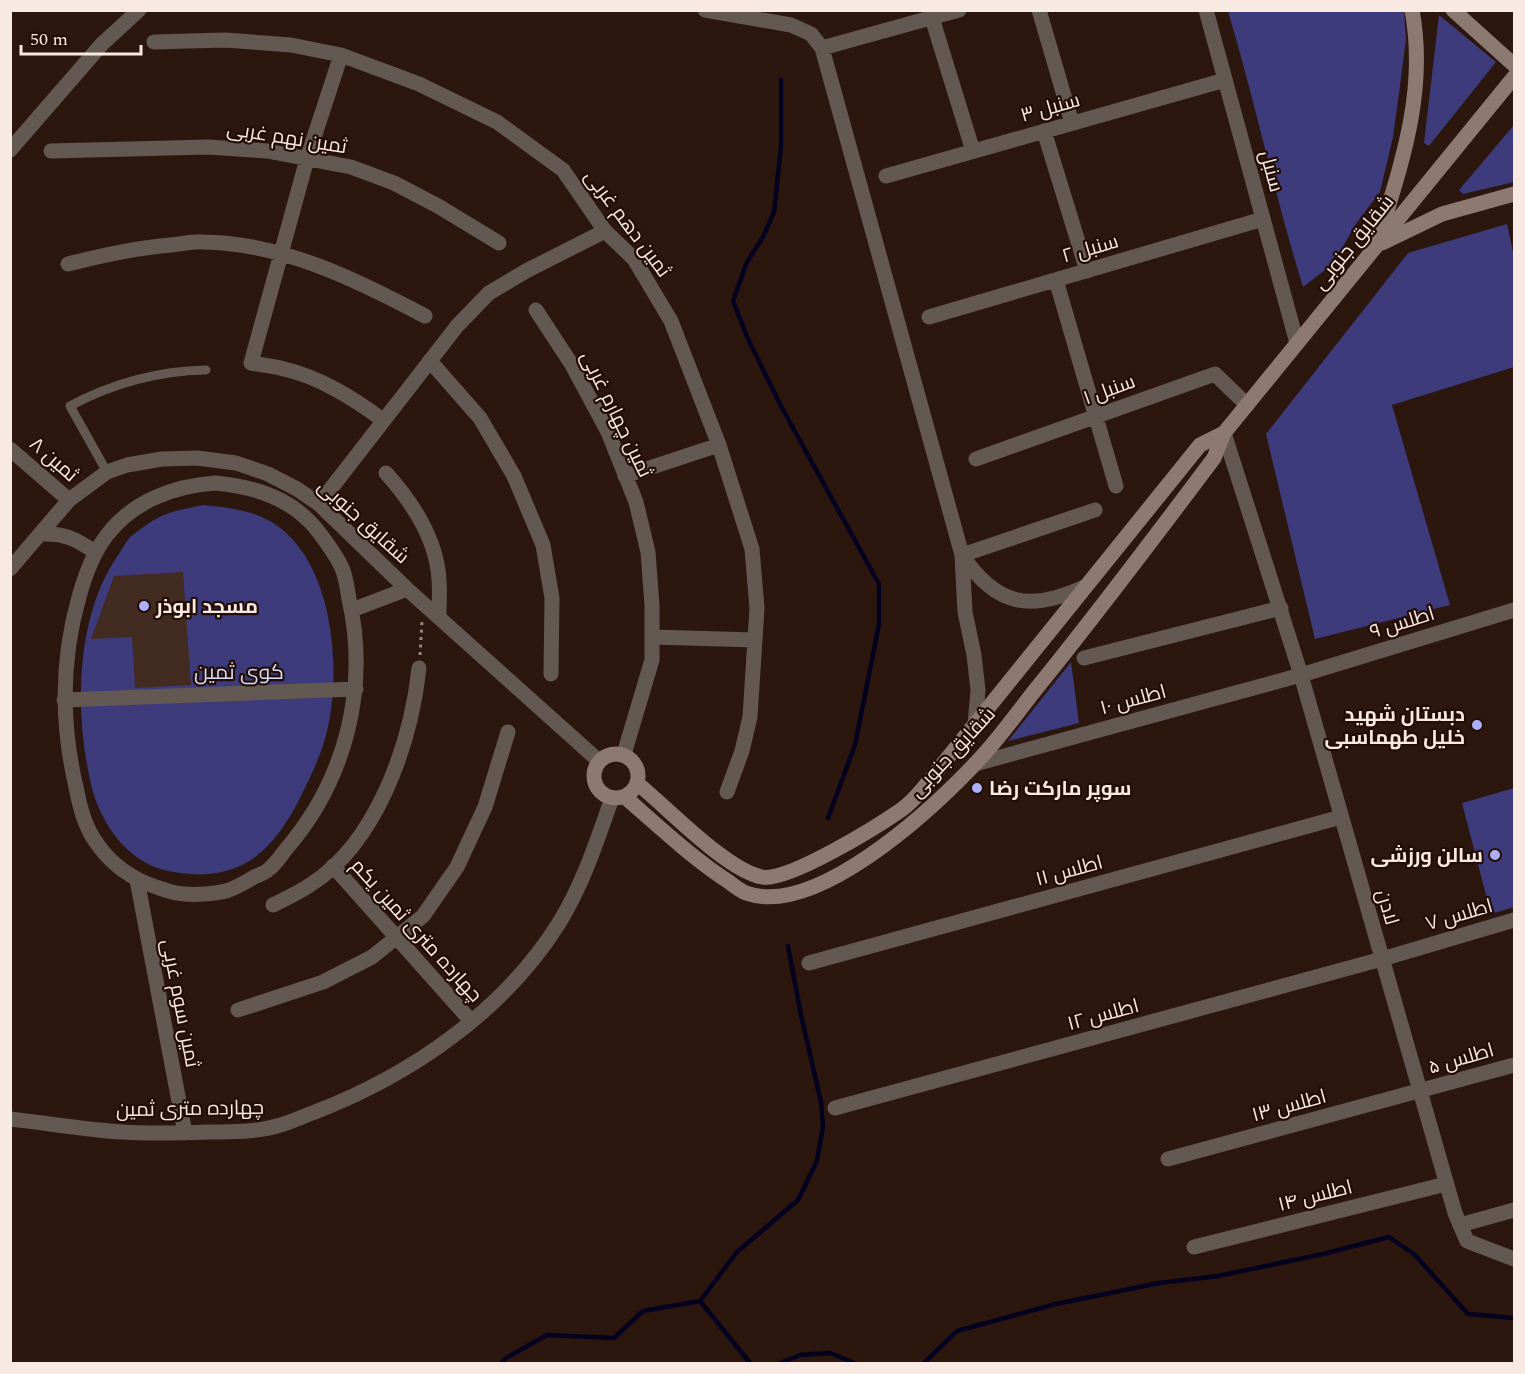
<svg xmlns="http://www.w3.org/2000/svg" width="1525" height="1374" font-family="Spectral,Cairo,serif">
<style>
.green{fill:#3d3b7c}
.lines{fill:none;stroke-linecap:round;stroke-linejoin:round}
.stream{stroke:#05001f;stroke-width:4.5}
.building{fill:#422b21}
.path{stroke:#97867e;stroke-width:3;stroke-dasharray:3 4.5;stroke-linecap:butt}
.service{stroke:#645853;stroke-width:9}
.minor{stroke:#645853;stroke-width:15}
.tertiary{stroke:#645853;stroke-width:15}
.secondary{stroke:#8c7971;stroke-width:15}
.poi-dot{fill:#acaffb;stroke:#220e06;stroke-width:2}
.labels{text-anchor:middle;stroke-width:4.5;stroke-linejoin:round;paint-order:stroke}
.street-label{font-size:20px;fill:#f8e9e2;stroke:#220e06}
.poi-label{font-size:20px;font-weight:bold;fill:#f8e9e2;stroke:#220e06;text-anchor:start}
.neighbourhood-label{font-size:21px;fill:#d8dbf8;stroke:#220e06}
</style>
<rect width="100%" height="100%" fill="#2c170e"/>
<path class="green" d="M1228,11H1404L1406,39L1400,86L1393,137L1380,192L1355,225L1334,263L1303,287C1275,196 1255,102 1228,11Z
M1439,15L1496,62L1429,146L1424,143Z
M1514,125V182L1463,194L1459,190Z
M1507,224L1514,257V367L1392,405L1450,605L1315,639L1266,434L1408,253Z
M203,505C230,508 256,510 279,527C333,567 341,667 328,727C322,754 310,778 298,802C286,824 273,845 251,860C225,877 193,877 164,870C128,861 103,826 93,792C74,720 74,616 119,554C122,549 126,542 130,537C139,530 153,519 164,515C175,510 190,508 203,505Z
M1071,662L1079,723L1008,741Z
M1514,788V907L1491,914L1462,803Z"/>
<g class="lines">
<path class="stream" d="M781,80V147L774,212L763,237L747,262L733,301L748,339L782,408L879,584V624L855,745L828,818
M700,1301L737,1252L798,1200L817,1161L823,1126L821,1102L801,1015L788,946
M501,1364L506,1358L547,1335L614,1338L643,1311L700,1301L751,1364
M778,1364L800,1355L830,1353L857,1364
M923,1364L957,1331L1056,1304L1159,1283L1218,1276L1323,1254L1389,1237L1414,1254L1468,1314L1514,1318"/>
</g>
<path class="building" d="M183,572L191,685L135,688L132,637L91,639L114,576Z"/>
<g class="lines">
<path class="path" d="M420,655L422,622"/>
<path class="service" d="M107,472L70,406C113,383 157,371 206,370"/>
<path class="minor" d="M705,10L791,25L811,34L822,48L962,555L965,612L974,655L978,690L975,725
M1039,10L1072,123
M932,18L973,151
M154,42L225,40L291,45L341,55L419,84L497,122L563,170L605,231L634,259L671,321L719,445L752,549L757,608L750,717L742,751L727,792
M822,48L959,10
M341,55L307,159L251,363C262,365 273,366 284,369C320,377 354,399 383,420
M1044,131L1087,271
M10,150L102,44L139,10
M51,151L208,147L267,151L351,167L394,183L438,206L499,243
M886,176L1225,80
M68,264C103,255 136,248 171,245C182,244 193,241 203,242C283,243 357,280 425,316
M1056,280L1116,486
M536,310L572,365L608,432L636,502L648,552L652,605V660L624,754
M929,317L1263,219
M430,361L480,418L514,476L543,545L552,598L551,674
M10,449L69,500
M976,459L1215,374L1247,405
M386,473C412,502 437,540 439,580C440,592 439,605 439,617
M625,476L719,445
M962,555C996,606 1030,612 1084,587
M962,555L1095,510
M652,637L755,640
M1084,658L1281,608
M975,764L1301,675L1514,610
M273,905C285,899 298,893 310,885C377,843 411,743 419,668
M809,963L1341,817
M238,1010L323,982L372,957L423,916L457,867L485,807L508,732
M835,1108L1382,959L1514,920
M1168,1159L1514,1065
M1460,1225L1514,1210
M1194,1247L1446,1184"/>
<path class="tertiary" d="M1206,10L1297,343
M1224,433L1301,675L1455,1213L1467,1241L1514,1259
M215,483C249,486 283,495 308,520C317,528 336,555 341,566C346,575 347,588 349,599C369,687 346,779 287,848C281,855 276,864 269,869C265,873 259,875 254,877C246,882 237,887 229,890C216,894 197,895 184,894C175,894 165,890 156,887C132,879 113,866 98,845C85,828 80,808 76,787C61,723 61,660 79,597C85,575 93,553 107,535C133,501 174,486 215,483Z
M319,504L457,326L489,293L526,271L605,231
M41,534C65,533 76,539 95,552
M10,569L69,500L107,472L127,465L162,459L197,458L236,463L268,474L297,489L319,504L407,589L599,761
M352,610L407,589
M64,700L356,689
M333,866L471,1021
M137,880L185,1133
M10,1119C48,1123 86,1130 123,1132C152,1134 181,1133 209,1132C231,1132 256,1132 277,1126C290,1123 303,1116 315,1112C411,1075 504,1011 559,923C583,884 597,841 612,798"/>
<path class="secondary" d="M1453,10L1514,65
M1379,237C1402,162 1427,90 1412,10
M1382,243L1442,214L1514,194
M594 776a22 22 0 1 1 44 0a22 22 0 1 1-44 0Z
M638,784C668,808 726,870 762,877C788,882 878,826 901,810C908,805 915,798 921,791L1200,445L1224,433
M625,797C657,825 688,854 723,878C730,882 738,890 746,893C815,918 929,812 974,765C998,741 1018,711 1040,684C1100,610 1157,534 1214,458L1224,433L1514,77"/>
</g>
<g class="poi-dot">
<circle cx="144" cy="606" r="6"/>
<circle cx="1477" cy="725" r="6"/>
<circle cx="977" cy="788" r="6"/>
<circle cx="1495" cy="855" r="6"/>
</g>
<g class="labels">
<g class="street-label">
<text transform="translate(1050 107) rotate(-16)" y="7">سنبل ۳</text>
<text transform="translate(287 137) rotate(9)" y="7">ثمین نهم غربی</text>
<text transform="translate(1272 171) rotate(75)" y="7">سنبل</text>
<text transform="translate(628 223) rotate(53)" y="7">ثمین دهم غربی</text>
<text transform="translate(1353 242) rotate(-51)" y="7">شقایق جنوبی</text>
<text transform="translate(1090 248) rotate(-16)" y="7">سنبل ۲</text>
<text transform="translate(1109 389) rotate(-20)" y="7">سنبل ۱</text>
<text transform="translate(617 414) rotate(64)" y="7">ثمین چهارم غربی</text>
<text transform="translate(54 459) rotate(41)" y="7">ثمین ۸</text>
<text transform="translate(364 521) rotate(42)" y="7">شقایق جنوبی</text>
<text transform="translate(1402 622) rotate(-17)" y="7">اطلس ۹</text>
<text transform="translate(1133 699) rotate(-15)" y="7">اطلس ۱۰</text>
<text transform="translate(952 752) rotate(-47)" y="7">شقایق جنوبی</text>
<text transform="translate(1069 870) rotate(-15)" y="7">اطلس ۱۱</text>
<text transform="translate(1388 907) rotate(74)" y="7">لادن</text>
<text transform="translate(1459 914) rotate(-16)" y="7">اطلس ۷</text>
<text transform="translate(417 930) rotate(48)" y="7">چهارده متری ثمین یکم</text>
<text transform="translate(181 1003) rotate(79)" y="7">ثمین سوم غربی</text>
<text transform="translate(1103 1014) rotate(-15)" y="7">اطلس ۱۲</text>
<text transform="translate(1461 1058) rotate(-16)" y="7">اطلس ۵</text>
<text transform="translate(1289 1105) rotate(-15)" y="7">اطلس ۱۳</text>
<text transform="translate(190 1108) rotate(-1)" y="7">چهارده متری ثمین</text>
<text transform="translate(1315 1195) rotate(-14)" y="7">اطلس ۱۴</text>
</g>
<g class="poi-label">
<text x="156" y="613">مسجد ابوذر</text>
<text x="1465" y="721" text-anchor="end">دبستان شهید<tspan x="1465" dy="23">خلیل طهماسبی</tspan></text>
<text x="989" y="795">سوپر مارکت رضا</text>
<text x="1483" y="862" text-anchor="end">سالن ورزشی</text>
</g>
<g class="neighbourhood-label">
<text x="239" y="679">کوی ثمین</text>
</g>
</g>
<rect width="1525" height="1374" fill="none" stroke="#f8e9e2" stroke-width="24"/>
<path d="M21 45v9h120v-9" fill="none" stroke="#f8e9e2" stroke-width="3"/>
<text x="30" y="45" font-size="18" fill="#f8e9e2" stroke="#220e06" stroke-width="4.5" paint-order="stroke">50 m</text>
</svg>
